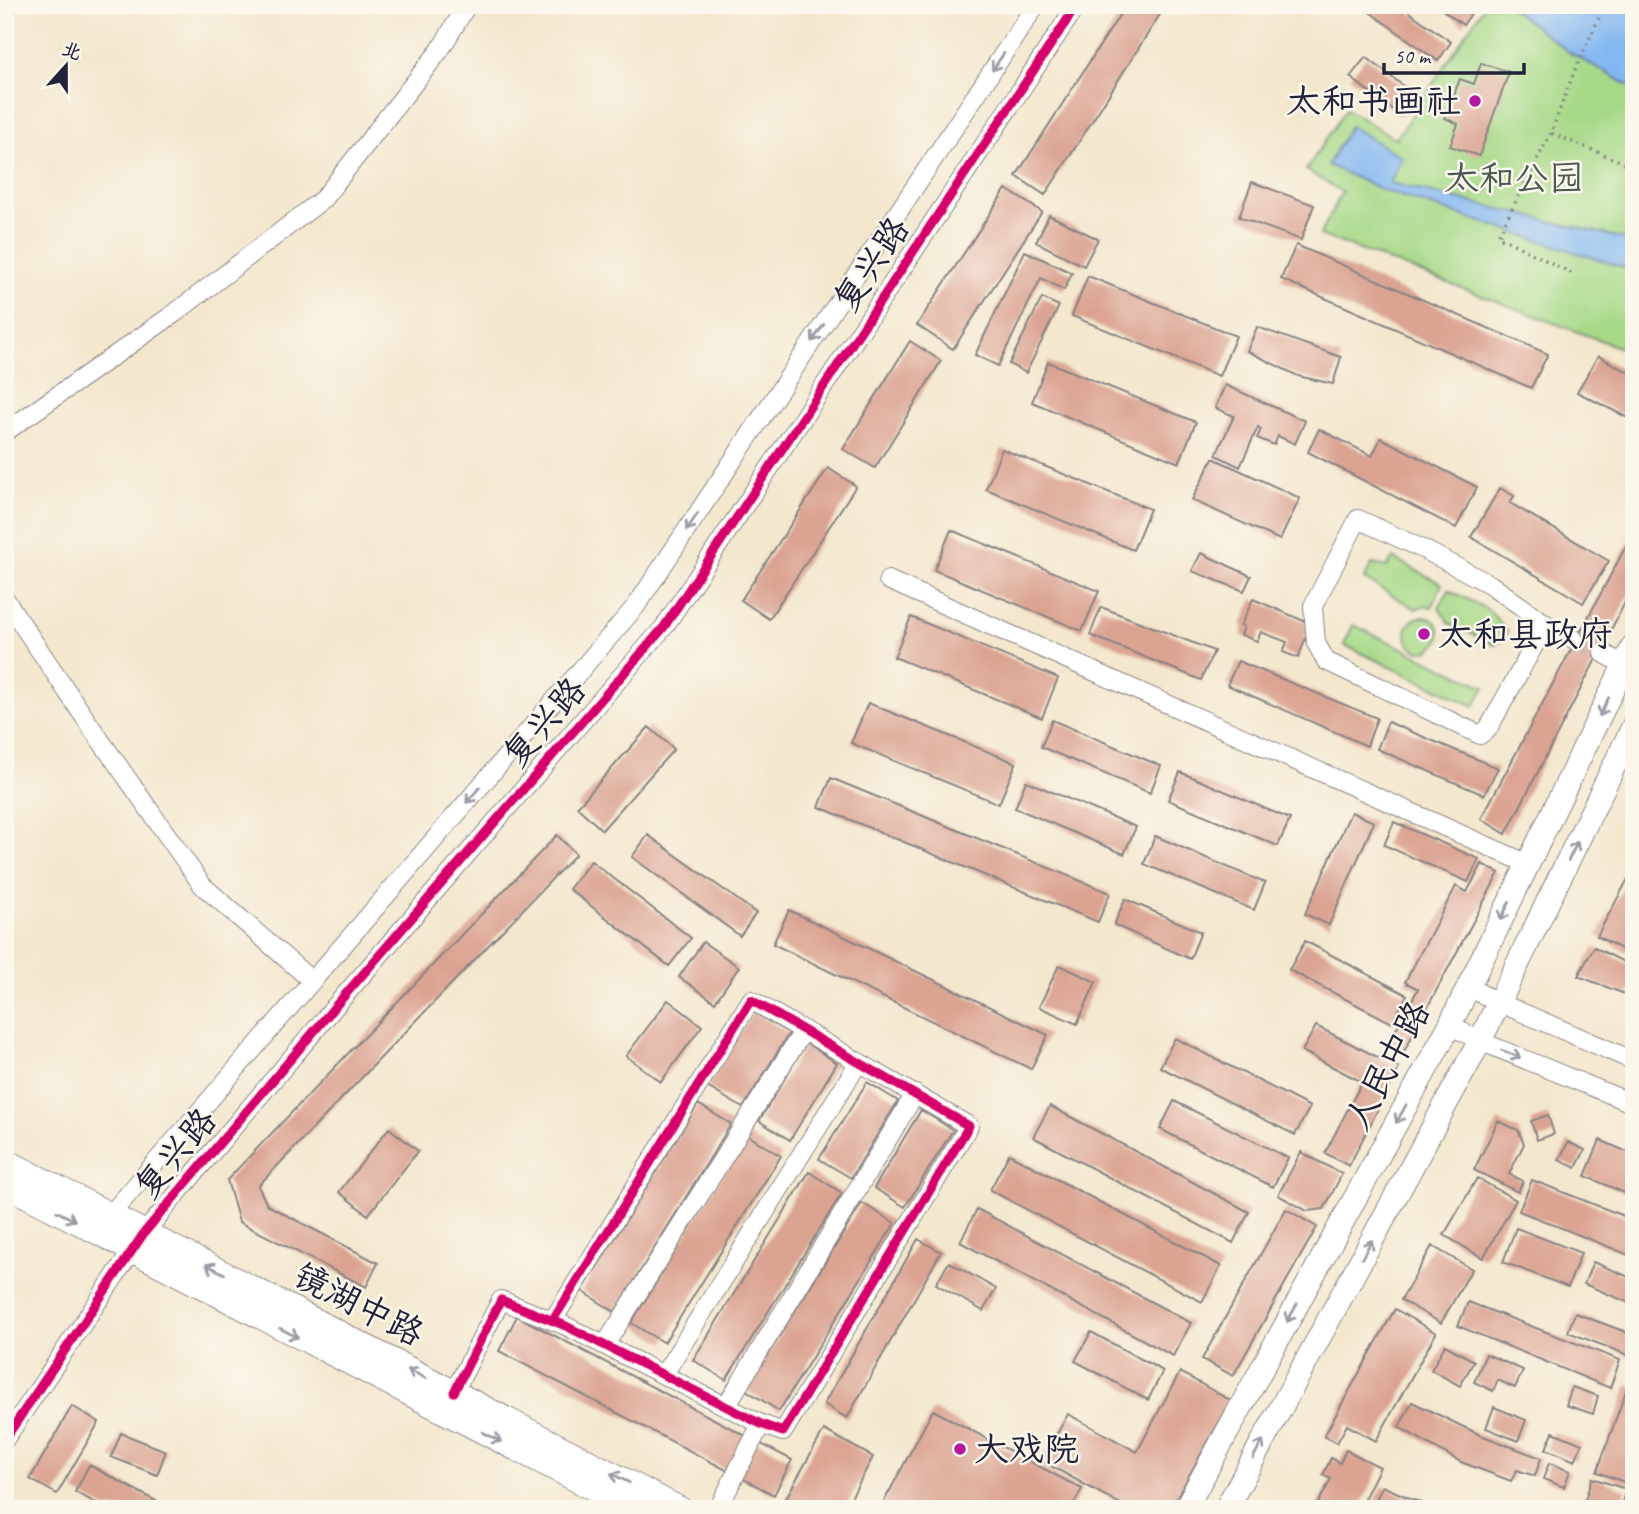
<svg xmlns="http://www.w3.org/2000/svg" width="1639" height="1514" font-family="Caveat,'LXGW WenKai TC',sans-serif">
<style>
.green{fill:#a7d988;stroke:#647e62;stroke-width:2}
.water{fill:#83b7f1;stroke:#526c96;stroke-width:2}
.building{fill:#dba392}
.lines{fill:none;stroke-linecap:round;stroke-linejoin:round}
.minor-tunnel{stroke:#c9c0b1;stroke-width:18;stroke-dasharray:18 9;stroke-linecap:butt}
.minor-casing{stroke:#8a8484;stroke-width:20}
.major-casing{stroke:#8a8484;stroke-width:25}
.path{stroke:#8a8484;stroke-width:3.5;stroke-dasharray:2 5;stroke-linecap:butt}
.minor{stroke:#fff;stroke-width:18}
.major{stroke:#fff;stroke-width:23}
.cycleway-casing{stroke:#fbf7ec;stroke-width:13}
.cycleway{stroke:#d6006c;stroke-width:9}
.oneway{stroke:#9c9ca7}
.poi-dot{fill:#b5179e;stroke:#fbf7ec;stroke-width:2.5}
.labels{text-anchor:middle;stroke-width:5;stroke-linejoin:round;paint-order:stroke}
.poi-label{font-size:35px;fill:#22223b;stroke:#fbf7ec;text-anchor:start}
.park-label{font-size:35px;fill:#4a5952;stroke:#fbf7ec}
.street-label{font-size:35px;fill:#22223b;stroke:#fbf7ec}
</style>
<rect width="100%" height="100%" fill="#fbf7ec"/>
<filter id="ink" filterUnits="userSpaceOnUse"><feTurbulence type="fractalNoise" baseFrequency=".0143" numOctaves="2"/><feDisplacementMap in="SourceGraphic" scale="14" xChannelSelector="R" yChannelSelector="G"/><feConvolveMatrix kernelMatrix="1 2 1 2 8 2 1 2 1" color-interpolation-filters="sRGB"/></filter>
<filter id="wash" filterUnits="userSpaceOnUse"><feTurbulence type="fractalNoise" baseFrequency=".00686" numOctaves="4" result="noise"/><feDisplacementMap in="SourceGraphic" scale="28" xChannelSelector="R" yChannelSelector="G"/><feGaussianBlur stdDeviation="1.57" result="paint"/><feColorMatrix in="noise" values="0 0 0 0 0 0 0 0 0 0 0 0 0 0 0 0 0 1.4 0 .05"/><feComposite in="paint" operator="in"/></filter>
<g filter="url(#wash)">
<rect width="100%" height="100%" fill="#f3e7ce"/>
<path class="green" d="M1485,5H1634V353L1320,235L1342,192L1306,170L1346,109L1396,139Z
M1393,558L1442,584L1432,607L1425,605L1416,609L1364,579L1372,564L1387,567Z
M1449,590L1489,610L1507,631L1505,638L1495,645L1450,624L1439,607Z
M1406 634a17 17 0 1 1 34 0a17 17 0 1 1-34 0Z
M1353,625L1485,687L1474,706L1344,645Z"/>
<path class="water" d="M1507,5H1634V88L1570,53Z
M1350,126L1402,157L1390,183L1634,241V271L1382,190L1328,165Z"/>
<g id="blocks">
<path class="building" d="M1126,5H1166L1045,195L1016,176Z
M1360,5H1399L1451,42L1438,61Z
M1436,5H1477L1463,25Z
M1366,57L1416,96L1401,116L1350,77Z
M1481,63L1509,72L1479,156L1450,146L1458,124L1445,118L1460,79L1474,84Z
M1252,182L1314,205L1301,240L1239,217Z
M1006,189L1042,212L953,349L917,325Z
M1049,215L1098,239L1084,266L1036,242Z
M1296,245L1548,354L1531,388L1281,279Z
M1025,251L1072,273L1064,290L1041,278L998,366L975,355Z
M1088,276L1236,336L1219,376L1072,316Z
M1042,298L1059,306L1026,373L1009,364Z
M1257,327L1341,357L1333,384L1298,376L1247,351Z
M910,341L941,361L875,468L843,449Z
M1598,356L1634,375V421L1577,392Z
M1048,362L1196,422L1179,463L1032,402Z
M1225,385L1305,421L1295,444L1278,436L1274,445L1257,438L1261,429L1258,427L1240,467L1216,455L1234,416L1215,408Z
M1319,429L1372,456L1381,438L1477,487L1456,528L1308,452Z
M1002,449L1150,509L1133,550L986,489Z
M1213,458L1300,498L1280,540L1192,500Z
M828,468L856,486L769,619L741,600Z
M1500,488L1514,496L1510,503L1609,561L1583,603L1471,537Z
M951,530L1099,591L1082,631L934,570Z
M1634,531V585L1506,834L1481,819Z
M1201,553L1251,576L1244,591L1192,571Z
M1253,599L1311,624L1298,658L1283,652L1287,642L1261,632L1257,641L1241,635L1244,627L1241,625Z
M1101,607L1214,651L1201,680L1090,635Z
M911,617L1058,678L1042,718L894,657Z
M1238,661L1377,718L1367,746L1227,685Z
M868,703L1016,763L999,804L851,743Z
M1052,720L1161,766L1150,793L1041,747Z
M1388,722L1498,768L1484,795L1377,749Z
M649,727L674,749L602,830L577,807Z
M1180,772L1290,819L1278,846L1168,800Z
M831,778L1110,893L1098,922L819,807Z
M1026,781L1136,827L1124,854L1015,808Z
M1351,812L1374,822L1329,925L1305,914Z
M1394,822L1479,859L1468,882L1384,845Z
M557,835L576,854L258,1186L267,1205L378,1263L366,1287L239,1222L227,1180Z
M648,835L756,913L740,936L632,857Z
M1155,836L1265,883L1254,910L1144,864Z
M591,861L691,938L669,966L569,889Z
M1482,864L1499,873L1402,1055L1387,1046L1418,989L1405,982L1456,886L1467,892Z
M1634,868V950L1631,954L1597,936Z
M1125,899L1201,932L1190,959L1114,925Z
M789,910L1048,1035L1031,1069L773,944Z
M1305,941L1407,995L1392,1023L1289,970Z
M703,942L739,967L715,1002L679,977Z
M1594,947L1634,967V982L1627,995L1578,976Z
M1059,965L1096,982L1077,1024L1039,1007Z
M668,1000L702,1026L661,1082L626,1056Z
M753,1012L789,1033L743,1108L707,1087Z
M1316,1026L1399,1068L1349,1166L1325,1153L1362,1082L1302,1051Z
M1175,1038L1310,1107L1295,1135L1160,1067Z
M806,1043L837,1063L790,1140L759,1121Z
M867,1082L898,1101L851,1178L819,1159Z
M1174,1101L1288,1158L1273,1187L1160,1129Z
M698,1104L731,1124L615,1312L582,1291Z
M1050,1106L1249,1212L1233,1243L1033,1137Z
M921,1110L953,1130L905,1207L874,1188Z
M1548,1115L1554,1134L1537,1140L1531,1121Z
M1498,1121L1518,1130L1524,1144L1509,1174L1523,1181L1518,1192L1474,1170Z
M389,1128L418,1151L368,1215L339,1192Z
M747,1135L781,1156L664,1343L631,1323Z
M1600,1140L1634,1155V1197L1585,1176Z
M1568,1142L1585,1150L1576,1168L1559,1160Z
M1301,1152L1342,1174L1324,1209L1307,1211L1278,1195Z
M1009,1154L1221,1266L1202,1302L990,1190Z
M809,1172L842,1193L726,1380L693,1360Z
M1477,1178L1516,1200L1483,1258L1444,1235Z
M1532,1180L1634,1220V1257L1519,1211Z
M862,1203L895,1223L779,1411L746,1390Z
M977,1209L1191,1323L1173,1356L960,1242Z
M1286,1209L1317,1227L1233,1376L1202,1359Z
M1516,1228L1581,1253L1568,1287L1503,1262Z
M918,1239L941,1252L847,1418L824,1404Z
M1432,1246L1472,1269L1441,1323L1401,1300Z
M949,1262L996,1289L983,1311L936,1284Z
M1593,1262L1634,1279V1305L1584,1284Z
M1468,1302L1620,1360L1610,1388L1458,1326Z
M1395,1309L1436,1333L1376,1441L1347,1425L1337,1443L1324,1436Z
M1575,1313L1634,1335L1633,1357L1568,1332Z
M517,1316L792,1460L774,1495L499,1351Z
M1091,1332L1163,1371L1148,1400L1075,1361Z
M1445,1345L1474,1361L1460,1386L1431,1370Z
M1486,1354L1523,1370L1515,1388L1498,1380L1493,1391L1474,1382Z
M1180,1372L1231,1401L1176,1499L1129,1509L1042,1461L1068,1414L1137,1452Z
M1628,1385L1634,1387V1474L1630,1484L1597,1472Z
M1572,1387L1598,1396L1593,1414L1566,1405Z
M1412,1402L1478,1434L1541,1458L1535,1476L1517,1470L1511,1481L1461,1462L1399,1427Z
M72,1406L99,1422L57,1494L30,1479Z
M1494,1407L1526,1420L1518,1441L1486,1428Z
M933,1410L1082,1489L1071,1509H880Z
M824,1430L873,1457L845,1509H804L786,1498Z
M1553,1432L1582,1444L1575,1461L1546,1449Z
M121,1433L166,1451L157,1475L111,1457Z
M1346,1450L1380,1467L1359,1509H1315L1331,1479L1323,1475L1331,1458L1340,1463Z
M1549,1463L1570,1471L1564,1487L1543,1479Z
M89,1465L171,1509H107L75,1492Z
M1592,1478L1626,1489L1620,1509H1582Z
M1382,1486L1435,1509H1372Z"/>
</g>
</g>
<g filter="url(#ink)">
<use href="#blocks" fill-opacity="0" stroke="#8a8484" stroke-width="2"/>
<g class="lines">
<path class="minor-tunnel" d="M1574,639L1603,653"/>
<g class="minor-casing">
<path id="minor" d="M5,432L175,313L323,199L440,50L467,5
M888,580L1528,864
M5,599L89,724L202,885L312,981
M1546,624L1488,729L1480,735L1326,661L1316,643L1313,606L1358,519L1427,551L1491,585L1546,624L1574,639
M1603,653L1624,665
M1468,987L1500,1003L1634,1061
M1450,1025L1480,1041L1634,1104
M103,1222L111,1214L636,606L1036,5
M605,1345L804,1030
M664,1374L859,1062
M454,1392L501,1300L566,1326L761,1424L783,1432L969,1126L751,1000L553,1320
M726,1406L915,1094
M5,1439L144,1233L338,1003L664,627L1077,5
M718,1509L761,1424"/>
</g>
<g class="major-casing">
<path id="major" d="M5,1160L681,1509
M5,1185L632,1509
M1185,1509L1450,1025L1634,645
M1226,1509L1480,1041L1634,725"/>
</g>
<path class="path" d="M1605,5L1574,72L1551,133L1634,167
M1551,133L1498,236L1575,275"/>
<use href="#minor" class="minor"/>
<use href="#major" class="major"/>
<g class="cycleway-casing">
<path id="cycleway" d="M454,1392L501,1300L566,1326L761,1424L783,1432L969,1126L751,1000L553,1320
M5,1439L144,1233L338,1003L664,627L1077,5"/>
</g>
<use href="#cycleway" class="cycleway"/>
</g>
<defs><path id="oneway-shaft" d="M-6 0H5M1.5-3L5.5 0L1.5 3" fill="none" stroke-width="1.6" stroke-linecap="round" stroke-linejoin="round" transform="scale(1.75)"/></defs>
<g class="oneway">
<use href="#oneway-shaft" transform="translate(998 62) rotate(124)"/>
<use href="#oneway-shaft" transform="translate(818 333) rotate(124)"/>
<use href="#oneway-shaft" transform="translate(692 522) rotate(124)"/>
<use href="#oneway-shaft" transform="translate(1604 707) rotate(116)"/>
<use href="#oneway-shaft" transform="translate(473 795) rotate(131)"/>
<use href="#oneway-shaft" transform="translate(1573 851) rotate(-64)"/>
<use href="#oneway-shaft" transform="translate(1505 911) rotate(116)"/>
<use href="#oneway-shaft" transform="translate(1511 1054) rotate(22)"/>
<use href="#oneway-shaft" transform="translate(1401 1114) rotate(119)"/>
<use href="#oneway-shaft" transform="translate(66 1216) rotate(27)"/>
<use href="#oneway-shaft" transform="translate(1367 1249) rotate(-61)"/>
<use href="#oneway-shaft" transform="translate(215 1269) rotate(-153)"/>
<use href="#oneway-shaft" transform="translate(1292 1313) rotate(119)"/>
<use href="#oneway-shaft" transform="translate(289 1333) rotate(27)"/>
<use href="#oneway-shaft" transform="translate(417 1374) rotate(-153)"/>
<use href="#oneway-shaft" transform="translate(492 1437) rotate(27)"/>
<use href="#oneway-shaft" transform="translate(1258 1449) rotate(-61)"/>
<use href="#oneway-shaft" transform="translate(620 1478) rotate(-153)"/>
</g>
</g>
<g class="poi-dot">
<circle cx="1475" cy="101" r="7"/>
<circle cx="1424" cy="634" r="7"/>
<circle cx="960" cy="1449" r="7"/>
</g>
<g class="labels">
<g class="poi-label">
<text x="1461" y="113" text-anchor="end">太和书画社</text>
<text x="1438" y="646">太和县政府</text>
<text x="974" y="1461">大戏院</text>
</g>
<g class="park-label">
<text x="1514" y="190">太和公园</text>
</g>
<g class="street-label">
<text transform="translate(871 264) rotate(-56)" y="12">复兴路</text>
<text transform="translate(544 722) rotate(-49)" y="12">复兴路</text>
<text transform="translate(1387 1065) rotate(-62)" y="12">人民中路</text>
<text transform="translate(175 1153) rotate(-50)" y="12">复兴路</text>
<text transform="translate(359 1304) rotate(27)" y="12">镜湖中路</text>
</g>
</g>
<rect width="1639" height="1514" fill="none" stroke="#fbf7ec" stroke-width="28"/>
<g transform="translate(66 66) rotate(21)" stroke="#fbf7ec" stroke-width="5" paint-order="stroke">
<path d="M0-5L12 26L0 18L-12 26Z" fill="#22223b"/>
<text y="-10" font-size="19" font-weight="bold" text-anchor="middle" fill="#22223b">北</text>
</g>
<path d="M1384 63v10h140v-10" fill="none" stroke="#22223b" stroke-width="3.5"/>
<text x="1394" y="63" font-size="21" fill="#22223b" stroke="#fbf7ec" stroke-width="5" paint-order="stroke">50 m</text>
</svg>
